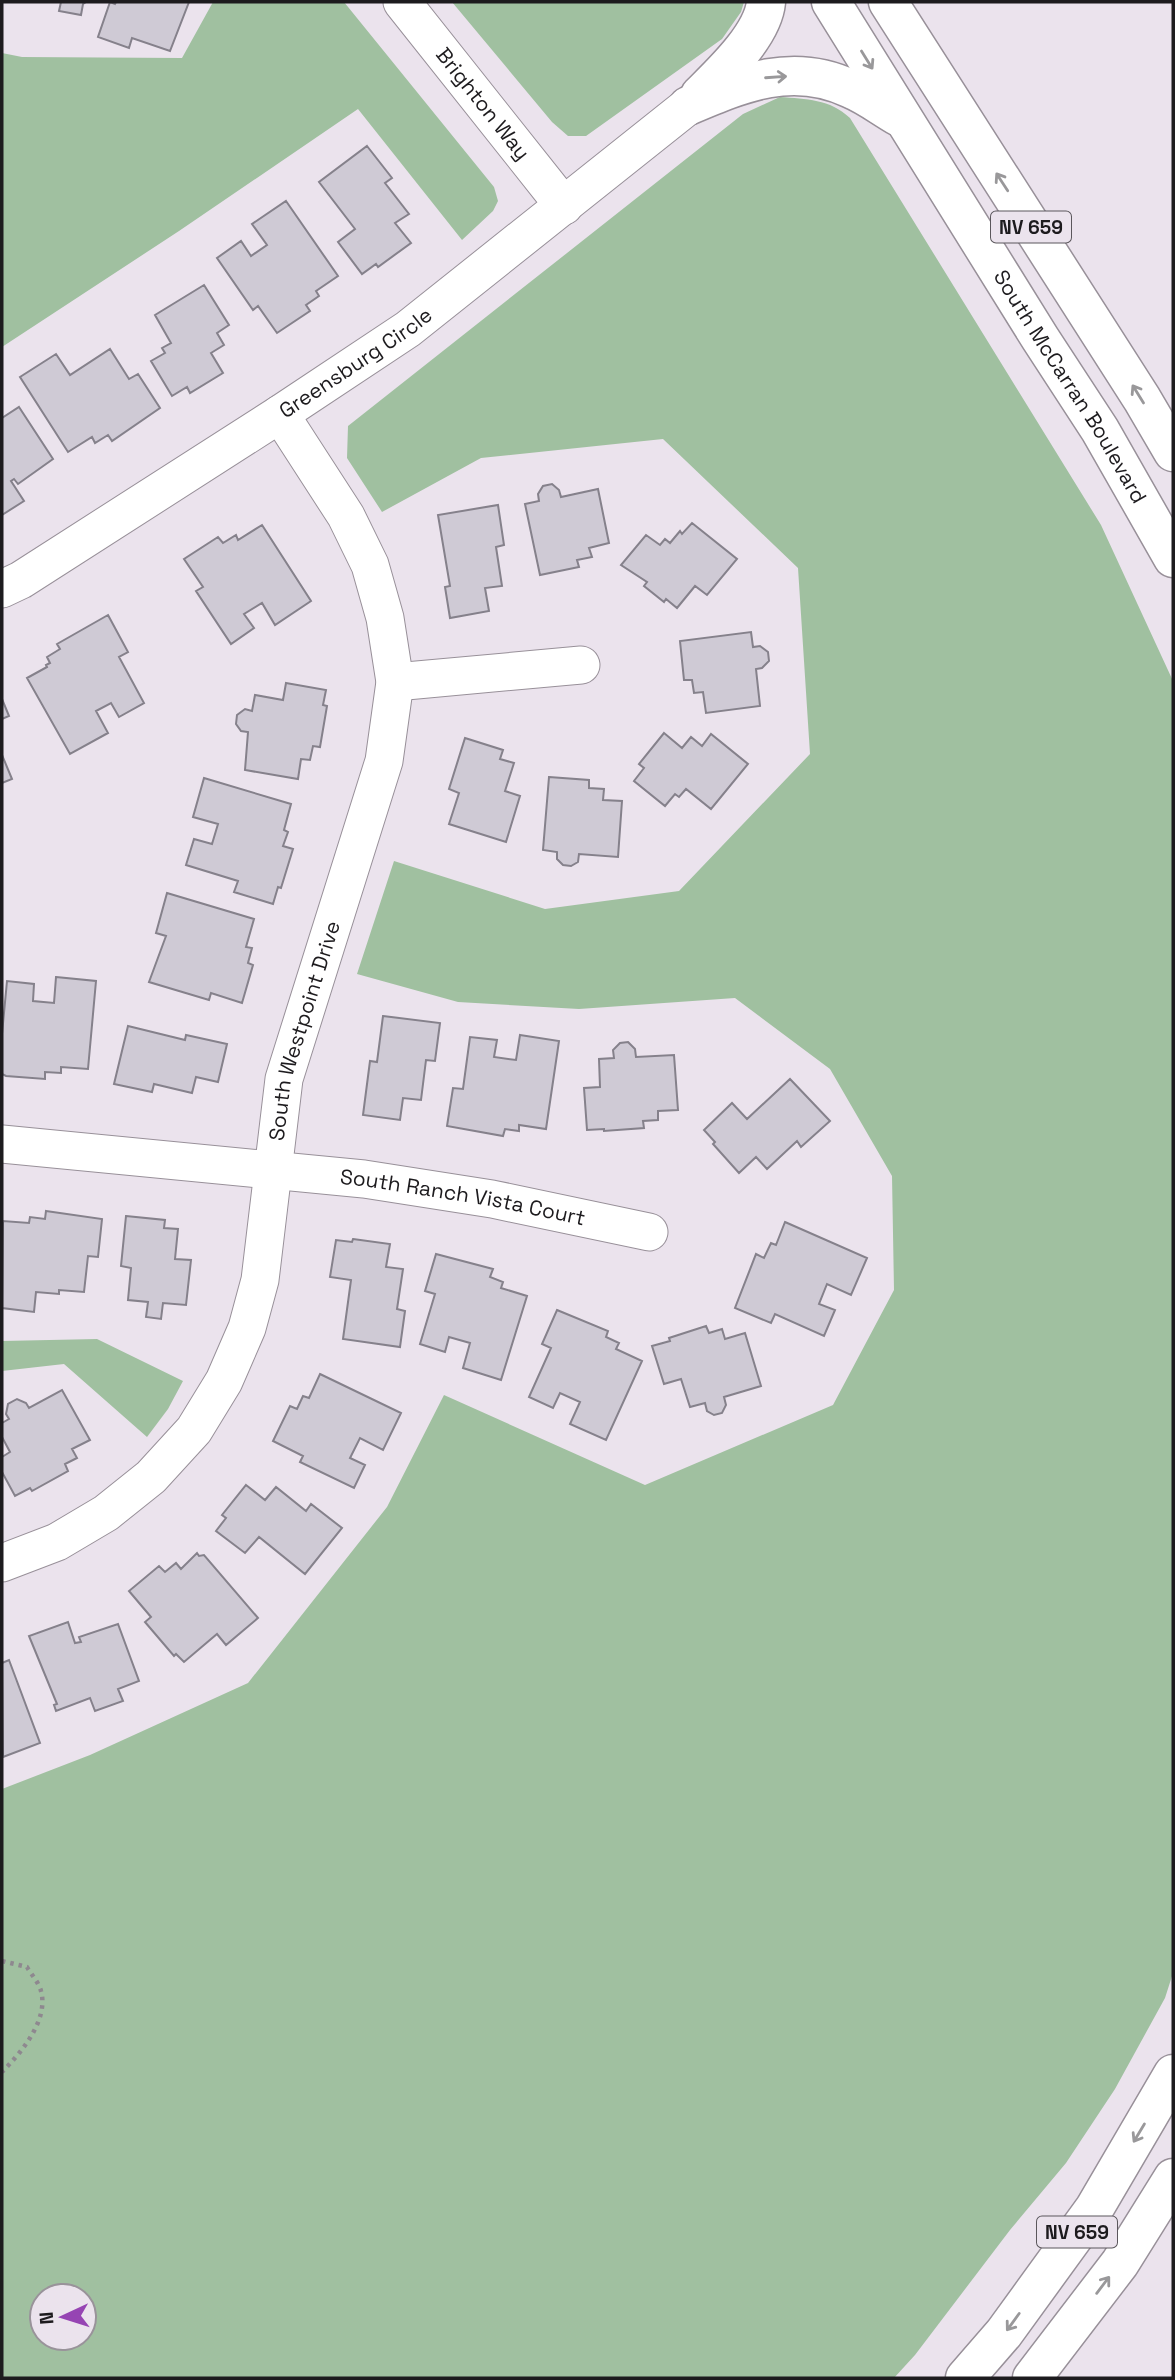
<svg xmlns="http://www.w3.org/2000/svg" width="1175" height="2380" font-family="'Space Grotesk',sans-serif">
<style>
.green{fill:#a0c0a0;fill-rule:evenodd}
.building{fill:#cfcad5;stroke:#85818b;stroke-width:2}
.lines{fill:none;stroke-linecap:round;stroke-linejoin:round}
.street-casing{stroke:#989099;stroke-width:39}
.primary-casing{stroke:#989099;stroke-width:41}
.path{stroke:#8e888f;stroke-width:4.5;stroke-dasharray:3.5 5;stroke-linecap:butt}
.street{stroke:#fff;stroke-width:37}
.primary{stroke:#fff;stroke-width:38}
.oneway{stroke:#99989a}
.labels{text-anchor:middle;stroke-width:5;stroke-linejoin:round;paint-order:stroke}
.shield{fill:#ebe3ed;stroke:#5b575c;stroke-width:2}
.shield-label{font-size:19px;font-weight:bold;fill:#1d1b1e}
.street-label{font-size:21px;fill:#1d1b1e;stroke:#ebe3ed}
</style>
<rect width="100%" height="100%" fill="#ebe3ed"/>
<path class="green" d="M213,2H344L494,187L498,201L493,211L462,240L358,109L179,231L2,347V53L22,57L182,58Z
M452,2H744L741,12L722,39L586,136H568L552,122Z
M780,97C806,99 830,99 850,118L1101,525L1173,681V1973L1165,1998L1115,2089L1066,2163L1010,2230L915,2355L894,2378H2V1789L90,1755L248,1683L387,1507L444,1395L645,1485L833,1405L894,1290L892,1176L830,1069L735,998L579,1009L458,1002L357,974L394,861L545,909L679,891L810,754L798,568L663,439L481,458L382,512L347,458L348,426L743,114ZM42,2296H84V2338H42Z
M97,1339L183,1381L168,1409L147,1437L64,1364L2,1371V1341Z"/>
<path class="building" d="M61,2H86L83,4L81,15L59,11Z
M110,2L115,4L116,2H189L170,51L132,38L129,48L98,37Z
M367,146L392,178L385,183L409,214L395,223L411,243L378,267L376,264L362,274L338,242L355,229L319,182Z
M286,201L338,276L316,291L319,296L306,305L310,311L277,333L258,306L253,310L217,258L241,241L251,256L267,245L252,224Z
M204,285L229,325L217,333L224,345L211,353L223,373L190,393L187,387L172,396L151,361L165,353L162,348L171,343L155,315Z
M110,349L129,379L138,374L160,408L112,441L108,435L95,443L92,437L68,452L20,377L56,354L70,375Z
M19,407L53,459L18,484L14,479L11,481L24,501L2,515V418Z
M552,484L559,490L561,497L598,489L609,543L589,548L592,557L577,560L579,567L540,575L525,504L539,501L538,494L543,486Z
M498,505L504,545L496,547L502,586L485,588L489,611L450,618L445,587L450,586L438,515Z
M692,523L737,559L707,595L695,586L677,608L666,599L664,602L644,586L647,582L621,565L646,535L660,545L665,539L670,543L680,531L682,534Z
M262,525L311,601L275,625L262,603L244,614L254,628L231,644L196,591L203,587L184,559L218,537L223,543L236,535L238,540Z
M108,615L128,652L119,657L144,703L119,717L111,703L96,711L108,733L70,754L27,678L47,667L46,665L50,663L47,657L60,649L57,644Z
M751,632L753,647L760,646L768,652L769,661L762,668L756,669L760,706L706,713L703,692L694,693L692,680H684L680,641Z
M286,683L326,690L323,705L327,706L320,747L313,746L310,760L301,759L298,779L245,770L248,732L241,731L236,724L237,715L245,709L252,711L255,695L283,700Z
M2,699L9,716L2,719Z
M664,733L682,748L691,737L702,746L711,734L748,764L711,809L686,789L679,797L675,794L665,806L634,781L644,768L639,764Z
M465,738L503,750L500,759L514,763L505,791L520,796L506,842L449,824L459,793L449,789Z
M2,755L12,779L2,783Z
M549,777L589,780V788L604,789L603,800L622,801L618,857L579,854L578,862L571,866L563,865L557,859V852L543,850Z
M204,778L291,804L284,830L288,832L283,846L293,849L281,888L278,887L273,904L234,892L238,881L186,865L194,839L212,844L218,824L193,817Z
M167,893L254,919L246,947L252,948L248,963L253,965L242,1003L211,993L209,1000L149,982L166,936L156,933Z
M56,977L96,981L88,1069L61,1067V1073L45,1072V1079L6,1076L2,1074V1034L7,981L34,984L33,1001L54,1003Z
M383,1016L440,1023L435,1061L426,1060L421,1100L403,1098L400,1120L363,1115L370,1061L377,1062Z
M128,1026L185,1040L186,1035L227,1044L218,1082L196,1077L192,1093L154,1084L152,1092L114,1084Z
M520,1035L559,1041L546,1129L519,1125V1131L505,1129L503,1136L447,1126L453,1088L463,1089L470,1037L497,1040L494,1057L516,1060Z
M628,1042L635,1049L636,1057L674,1055L678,1110L658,1111V1120L643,1121L644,1128L604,1131V1129L587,1130L584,1088L600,1087L599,1059L614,1058L613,1050L620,1043Z
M790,1079L830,1121L801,1147L797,1141L767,1169L756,1157L739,1173L713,1144L715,1142L704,1130L732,1103L747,1119Z
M46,1211L102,1219L98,1257L88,1256L84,1292L59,1290V1294L36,1292L34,1312L2,1308L3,1221L29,1223L30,1217L45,1219Z
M126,1216L165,1220L164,1228L178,1229L175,1259L191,1260L186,1305L163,1303L161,1319L146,1317L148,1302L128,1300L131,1268L121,1266Z
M785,1222L867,1258L851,1295L827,1284L819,1304L835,1310L824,1336L775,1314L771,1323L735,1308L756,1254L764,1258L771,1243L776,1245Z
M353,1239L390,1244L386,1267L403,1269L397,1309L405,1311L400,1347L343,1339L351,1280L330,1277L336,1240L352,1242Z
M436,1254L493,1269L490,1277L503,1282L501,1288L527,1296L501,1380L463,1368L470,1343L449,1337L445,1352L420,1344L435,1294L425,1291Z
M557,1310L608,1331L606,1337L619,1343L616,1349L642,1361L606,1440L570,1424L580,1402L560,1393L553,1408L529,1397L551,1348L542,1344Z
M706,1326L709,1333L722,1329L725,1339L745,1333L761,1386L724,1397L726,1405L722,1413L714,1415L707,1411L705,1403L690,1407L681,1379L664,1384L652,1346L670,1341L669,1338Z
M320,1374L401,1413L383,1450L360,1438L350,1458L365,1465L354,1488L300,1462L303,1456L273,1441L290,1406L297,1409L303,1396L309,1398Z
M62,1390L90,1440L72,1449L77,1458L65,1464L68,1471L32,1491L30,1488L15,1496L2,1472V1457L10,1452L2,1437V1423L9,1419L6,1414L8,1404L17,1399L26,1403L29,1408Z
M246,1485L265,1500L276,1487L306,1511L311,1504L342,1528L305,1574L259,1537L245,1553L216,1531L226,1518L222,1515Z
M197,1553L199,1556L204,1555L258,1618L226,1645L217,1634L184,1662L176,1654L174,1656L145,1622L151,1617L129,1591L159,1566L165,1572L176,1563L181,1569Z
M68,1622L75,1643L81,1642L79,1637L118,1624L139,1681L118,1689L123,1701L95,1711L90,1698L56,1711L54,1705L57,1704L29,1636Z
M9,1660L40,1743L3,1757L2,1663Z"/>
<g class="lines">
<g class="street-casing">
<g id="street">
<path id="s1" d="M402,2L564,206"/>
<path id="s2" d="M2,589L21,580L280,414L408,329L688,106"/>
<path d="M395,682L581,665"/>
<path id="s3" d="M2,1144L364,1179L492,1199L649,1232"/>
<path id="s4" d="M2,1563L57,1542L106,1513L151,1477L194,1430L224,1381L247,1328L260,1280L284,1079L384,761L395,682L385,618L370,565L346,516L280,414"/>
</g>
</g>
<g class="primary-casing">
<g id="primary">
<path id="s5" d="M831,2L1040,338L1100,430L1173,558"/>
<path d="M888,2L1142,399L1173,452"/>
<path d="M700,95C722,73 763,35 766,2"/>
<path d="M688,106C742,83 793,61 851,89C868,96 883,108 899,117"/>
<path d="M965,2378L1004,2333L1094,2209L1173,2074"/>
<path d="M1032,2378L1120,2263L1173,2178"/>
</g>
</g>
<path class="path" d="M2,1961L27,1967C31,1974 39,1983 41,1991C49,2020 21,2053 2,2072"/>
<use href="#street" class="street"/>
<use href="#primary" class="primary"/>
</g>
<defs><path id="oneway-shaft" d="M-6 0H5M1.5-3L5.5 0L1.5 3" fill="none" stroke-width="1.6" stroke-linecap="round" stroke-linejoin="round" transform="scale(1.75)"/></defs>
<g class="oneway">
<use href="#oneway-shaft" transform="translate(867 60) rotate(58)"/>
<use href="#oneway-shaft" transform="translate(776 77) rotate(-4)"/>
<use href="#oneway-shaft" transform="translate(1002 182) rotate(-123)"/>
<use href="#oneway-shaft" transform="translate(1138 394) rotate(-122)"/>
<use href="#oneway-shaft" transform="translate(1139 2133) rotate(121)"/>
<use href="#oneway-shaft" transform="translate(1103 2285) rotate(-53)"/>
<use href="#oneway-shaft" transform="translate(1013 2322) rotate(126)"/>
</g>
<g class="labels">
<g class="shield">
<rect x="991" y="211.5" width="80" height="31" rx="5"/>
<rect x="1037" y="2216.5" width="80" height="31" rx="5"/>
</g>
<g class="shield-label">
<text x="1031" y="234">NV 659</text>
<text x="1077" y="2239">NV 659</text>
</g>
<g class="street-label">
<text dy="7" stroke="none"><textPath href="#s1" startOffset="130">Brighton Way</textPath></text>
<text dy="7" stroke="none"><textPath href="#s2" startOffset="420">Greensburg Circle</textPath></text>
<text dy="7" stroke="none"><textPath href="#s5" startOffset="453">South McCarran Boulevard</textPath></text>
<text dy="7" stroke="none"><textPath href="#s4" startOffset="656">South Westpoint Drive</textPath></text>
<text dy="7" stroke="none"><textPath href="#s3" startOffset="464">South Ranch Vista Court</textPath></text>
</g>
</g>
<rect width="1175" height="2380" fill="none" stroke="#1d1b1e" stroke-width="7"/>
<g transform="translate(63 2317) rotate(266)"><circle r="33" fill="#ebe3ed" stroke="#99939a" stroke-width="2"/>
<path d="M0-5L12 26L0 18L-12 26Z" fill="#9644b3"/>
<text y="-10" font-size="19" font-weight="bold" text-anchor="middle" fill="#1d1b1e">N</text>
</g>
</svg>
